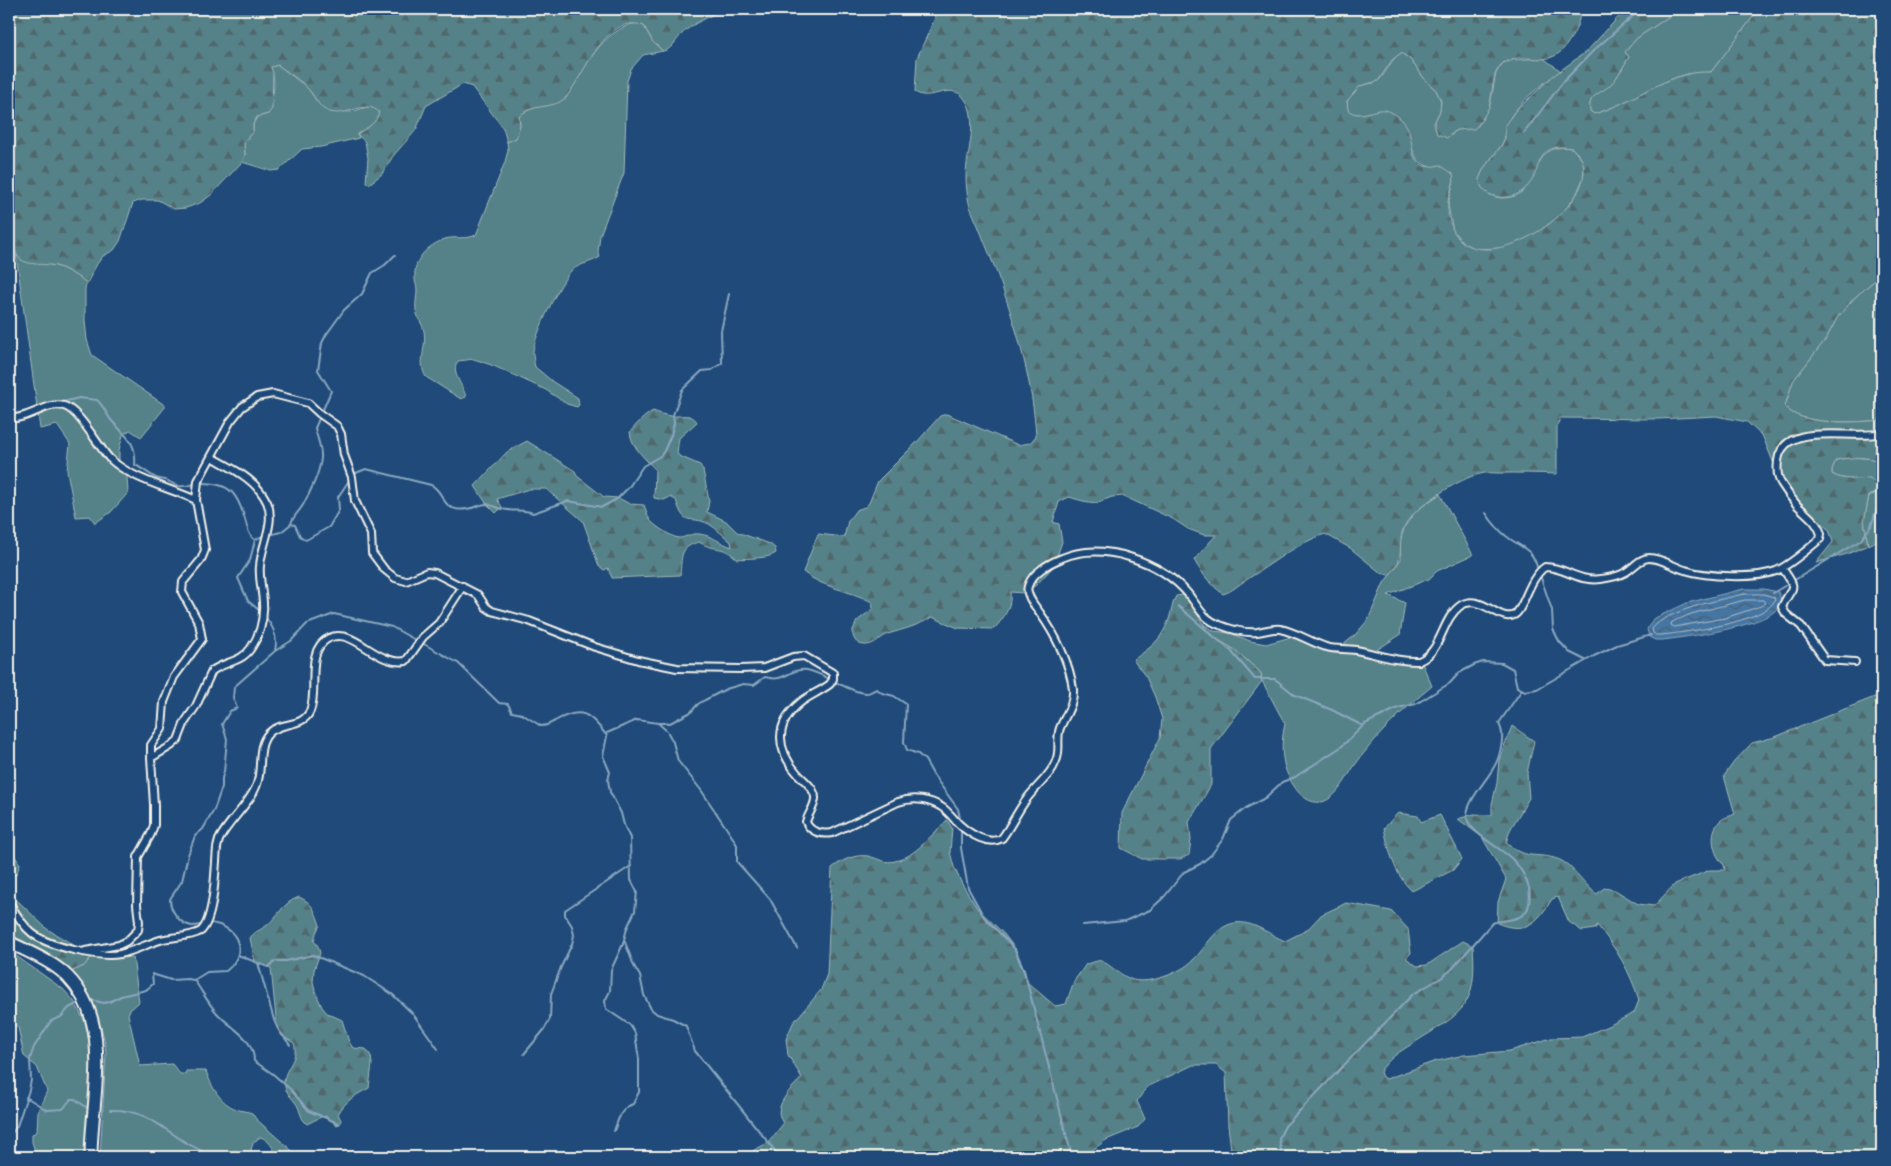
<svg xmlns="http://www.w3.org/2000/svg" width="1891" height="1166" font-family="Mynerve,sans-serif">
<style>
.green{fill:#548189;stroke:#a4b9b8}
.forest{fill:url(#forest-firs);stroke:#a4b9b8}
.water{fill:url(#water-waves);stroke:#8ba7be}
.lines{fill:none;stroke-linecap:round;stroke-linejoin:round}
.shore{stroke:#aebfcc;stroke-width:1}
.stream{stroke:#8ba7be;stroke-width:2}
.street-casing{stroke:#f4f1e8;stroke-width:10}
.highway-casing{stroke:#f4f1e8;stroke-width:15}
.street{stroke:#1f4a7a;stroke-width:6}
.highway{stroke:#1f4a7a;stroke-width:11}
</style>
<defs>
<pattern id="forest-firs" width="22" height="20" patternUnits="userSpaceOnUse" patternTransform="scale(1.25)"><rect width="22" height="20" fill="#548189"/><path d="M5 1l3.5 6h-7zM16 11l3.5 6h-7z" fill="#4f676b"/></pattern>
<pattern id="water-waves" width="16" height="10" patternUnits="userSpaceOnUse" patternTransform="scale(1.25)"><rect width="16" height="10" fill="#4575a2"/><path d="M0 5q4-4 8 0t8 0" fill="none" stroke="#475e74"/></pattern>
</defs>
<rect width="100%" height="100%" fill="#1f4a7a"/>
<filter id="ink" filterUnits="userSpaceOnUse"><feTurbulence type="fractalNoise" baseFrequency=".02" numOctaves="2"/><feDisplacementMap in="SourceGraphic" scale="10" xChannelSelector="R" yChannelSelector="G"/><feConvolveMatrix kernelMatrix="1 2 1 2 8 2 1 2 1" color-interpolation-filters="sRGB"/></filter>
<g filter="url(#ink)">
<path class="green" d="M1680,9H1759L1711,72C1703,73 1695,72 1688,74C1654,82 1627,105 1594,114L1590,111C1587,94 1601,94 1611,84C1618,77 1624,65 1629,57L1625,52L1637,38Z
M637,23L644,26L653,42L663,51L643,55L631,69L627,81L624,173L600,235L598,252L600,257C591,263 581,263 572,270C560,281 535,335 533,351C533,357 534,362 535,367L553,382L578,398L579,405L577,407L567,404L546,390L494,366L474,359L458,361C450,373 463,384 466,397L461,399L426,377C417,363 427,347 424,331C423,324 417,318 416,310C415,303 417,297 417,290C417,286 415,283 415,279C413,259 427,246 445,239C455,236 466,240 476,235L505,162L508,150L507,142L516,138L520,125L519,117C528,105 551,107 566,98C585,69 600,30 637,23Z
M1401,53L1409,58L1427,82L1436,90L1441,101L1440,111L1434,123L1437,134L1452,135L1456,130L1478,126L1490,105L1496,73L1503,63L1514,60L1543,58L1561,71C1546,81 1525,97 1515,111C1511,115 1506,125 1505,131C1504,136 1505,138 1503,142C1497,155 1469,176 1485,191C1489,195 1496,198 1502,198C1546,199 1524,140 1572,148L1583,161L1584,167L1583,179L1576,195L1562,214L1537,233L1518,243L1501,248L1476,249L1467,247L1453,231L1448,205L1454,180L1418,161L1411,147L1409,133L1384,110C1376,111 1365,115 1357,114C1338,113 1350,91 1360,86C1366,83 1373,85 1379,80C1387,72 1390,60 1401,53Z
M278,65L308,88L317,102C325,105 341,112 349,112C361,111 368,102 380,112C376,124 367,128 357,134L359,138L321,147L302,149L279,170L271,171L242,162L245,155L244,142L253,131V124L257,117L268,114C272,99 278,82 270,67Z
M16,254C26,267 42,262 56,266C67,269 78,277 87,283L85,288V321L87,340L92,355L166,406L141,437L130,430L123,435L119,450V469L127,476L128,493L111,512L95,523L90,516L76,517L67,471L70,444L57,425L40,429Z
M1882,274V420C1860,422 1798,427 1785,406L1793,381L1826,339L1837,318L1854,298Z
M1852,457L1874,459L1882,462V538L1868,545L1864,521L1869,496L1882,491L1870,478C1857,479 1843,481 1832,474V469L1836,460Z
M1440,494L1473,555L1437,571L1429,579L1388,595L1405,603L1400,635L1370,654L1421,661L1432,686C1404,709 1376,735 1355,765C1347,777 1337,798 1322,802C1310,804 1300,796 1294,786C1281,768 1280,745 1285,724L1262,681L1261,673L1235,650L1210,635L1202,623L1214,631L1230,633L1250,641L1266,644L1291,637L1326,650L1336,651L1355,635L1368,620L1384,583L1401,559L1400,541L1405,526L1416,511Z
M9,951L63,989L74,1001L85,1022L92,1053L87,1157H37L32,1142V1134L37,1132L38,1111L47,1091L37,1067L24,1056L18,1027L9,1022Z
M92,956L115,958L133,957L139,1002L130,1010L128,1014L140,1066L172,1064L180,1074H185L186,1071H206C211,1086 220,1103 236,1109C241,1111 247,1111 252,1113L256,1119L299,1157H277C274,1149 269,1139 260,1137L253,1143L249,1157H100L106,1053C103,1018 88,1000 68,973L84,966Z"/>
<path class="forest" d="M9,9H724C711,16 690,24 680,36C675,42 671,50 663,51L653,42L644,26C607,11 584,75 567,96C555,111 531,102 519,117L520,125L516,138L507,142L503,128L472,87L463,84L426,106L416,130L393,156L382,174L369,184L366,182L368,158L365,142L357,134C366,128 377,124 379,112C365,99 347,117 330,112C319,109 316,98 309,90C301,80 288,73 278,65L271,67L273,73L272,109L268,114L257,117L253,124V131L244,142L245,155L242,162L211,195L200,203L186,208L174,209L158,200H142L133,203L120,241L114,250L103,256L97,264L87,283C77,277 67,269 56,266C45,263 23,267 17,255C12,245 15,230 9,217Z
M933,9H1580C1580,21 1576,31 1569,41C1550,74 1526,48 1503,63C1492,70 1493,91 1490,103C1488,112 1480,123 1474,129L1456,130L1447,138L1437,134L1434,123L1440,111L1441,101L1436,90L1427,82L1409,58L1401,53L1392,60L1378,81L1360,86L1347,101L1348,110C1360,120 1373,108 1385,110C1391,111 1398,116 1402,120C1419,135 1402,175 1440,165L1453,174C1455,183 1451,188 1449,197C1446,207 1449,221 1453,230C1479,284 1596,211 1583,163C1582,157 1576,152 1572,148C1565,147 1556,146 1549,150C1540,155 1538,168 1534,176C1527,193 1507,203 1489,194C1483,191 1480,185 1479,179L1484,168L1502,145L1505,138V125L1515,111L1553,76L1587,51L1626,9H1680L1637,38L1625,52L1629,57C1624,65 1618,77 1611,84C1602,94 1587,94 1590,111L1594,114C1627,105 1654,82 1688,74C1695,72 1703,72 1711,72L1759,9H1882V274L1854,298L1837,318L1826,339L1793,381L1785,406C1798,427 1860,422 1882,420V462C1867,456 1852,457 1836,460L1832,469V474C1843,481 1857,479 1870,478L1882,490L1869,496L1864,521L1868,545L1847,554L1816,563L1833,542L1829,530L1783,490L1778,474L1763,437L1747,422L1716,416L1659,419L1560,418L1557,427V474C1537,473 1518,473 1499,473C1493,473 1486,472 1480,474C1461,477 1413,508 1405,525C1395,545 1408,557 1389,575L1381,573L1350,548L1325,534C1297,543 1272,564 1246,580C1238,585 1233,591 1223,594C1211,585 1202,574 1194,560L1216,535H1204L1188,529L1173,519L1123,496L1112,497L1096,503L1083,501L1069,497L1059,502L1053,522L1059,524L1062,542L1053,567L1036,585L1024,593L1010,592C1012,607 1004,618 994,629L958,628L932,617C918,626 904,629 888,634C880,638 873,646 864,645C855,644 854,639 852,632L857,621L873,609L872,602C850,590 822,588 803,572L818,534L844,537L848,521L856,510L865,507L869,503L878,481L918,441L940,416L947,414L1018,445L1030,443L1036,436C1033,385 1018,332 1001,284C994,265 986,246 979,228C976,220 971,211 969,203C967,195 966,185 966,176C966,154 980,118 964,98C951,81 930,103 915,92L917,58L935,18Z
M653,411C658,413 664,415 670,416C680,417 691,412 697,422L679,438L677,453L679,456L700,465L703,470L709,501L707,512L726,521L737,532L770,544L775,548L776,553C768,559 748,558 737,559C722,544 715,552 699,542C679,547 682,557 680,575L612,578L608,568L604,570L599,566L583,521L546,489H529L497,499L502,507L496,513L486,503L475,486L507,452L527,441L575,471L577,476L604,497L618,498L630,504L644,505C646,509 647,516 650,520C653,525 674,539 680,538C687,537 691,533 699,534C711,535 720,543 732,547L731,542C724,536 717,529 709,524C689,514 685,529 676,500L670,497L664,500L654,498L655,469C645,459 631,446 630,432C636,425 645,415 653,411Z
M1183,595L1188,600L1210,635L1235,650L1261,673L1262,681L1211,749V785L1189,822L1191,840L1189,855L1180,859H1142L1121,848L1122,813L1160,738L1162,719L1155,697L1146,677L1133,660C1151,647 1161,641 1169,619C1172,611 1172,603 1176,596Z
M1882,694V1157H1565L1563,1154L1549,1153L1536,1157H1232L1228,1126L1226,1073L1216,1065H1193L1147,1087L1137,1101L1145,1119L1138,1127L1106,1140L1086,1155L1085,1157H746L754,1150L768,1143L783,1124C782,1121 779,1116 779,1112C780,1099 793,1086 802,1078L788,1055L786,1039L793,1023L821,990L827,974L832,868C842,860 855,854 868,856C878,858 884,864 895,861C915,857 932,834 947,820L952,828L950,852L954,867L962,884L977,908L1004,934L1013,946L1028,983L1055,1006L1066,1004L1074,981L1082,970L1086,964L1101,960C1109,965 1125,978 1133,980C1150,984 1181,973 1193,960C1206,948 1215,926 1235,923C1252,920 1270,935 1285,941L1307,930L1321,915L1346,903L1391,911L1408,929L1411,953L1406,958L1417,966L1427,965L1463,941L1473,946C1478,1009 1461,1013 1412,1044C1399,1052 1388,1059 1380,1072L1382,1077L1386,1079L1433,1062L1464,1055L1510,1051L1551,1038L1582,1037L1610,1025L1634,1013L1639,1000C1630,971 1616,948 1597,925L1595,929L1582,931L1569,922L1558,897L1552,899C1538,922 1526,935 1497,923L1498,902L1506,879L1482,837L1458,819L1474,814L1492,815V804L1497,783L1499,760L1512,726L1534,741L1527,773L1529,798L1510,830L1506,843C1514,849 1522,854 1531,855C1542,856 1552,856 1562,861C1576,869 1584,885 1597,894L1604,888L1615,890L1638,904L1654,906L1675,884L1710,870H1725L1724,865C1713,855 1708,832 1720,821C1724,817 1731,816 1735,814L1724,776L1734,762L1752,743L1775,737Z
M1398,813L1418,816L1421,822L1440,815L1462,859L1453,870L1412,891C1394,874 1389,851 1384,828Z
M9,847L20,864L16,875L12,877L10,891L17,900L47,929L92,956L84,966L68,973L24,946L9,934Z
M299,897C313,903 315,911 320,925L316,933L314,941L318,946L320,953L314,970L313,982L316,993L322,1007L327,1013L342,1020L349,1042L353,1048L366,1049L371,1056L372,1064L369,1088C356,1095 346,1100 338,1114L341,1120L340,1124L336,1125L326,1116L321,1117L307,1124C301,1119 301,1114 298,1107C295,1100 287,1095 285,1087C280,1070 300,1062 294,1043L282,1036L277,1028L271,968L255,962L250,938C254,932 260,930 266,926C279,916 281,904 299,897Z"/>
<path class="water" d="M1743,589H1764L1778,592L1781,599C1780,603 1778,607 1776,610C1759,627 1687,637 1663,640H1655L1649,637L1647,629L1653,619L1687,603Z"/>
<g class="lines">
<path class="shore" d="M1744,594H1763L1774,597L1775,600C1765,622 1687,632 1662,635H1656L1653,633L1652,629C1664,611 1722,599 1744,594Z
M1745,600H1763L1765,603L1761,606L1725,618L1674,627L1671,625L1672,622L1691,614Z"/>
<path class="stream" d="M1524,133L1563,82L1593,51L1641,9
M63,402L79,398L97,400C104,406 106,414 111,420C125,436 137,441 135,465C143,469 149,474 156,478C160,480 165,479 168,481C180,488 181,487 195,484
M353,476L356,473L366,469L431,485C443,490 442,507 456,509C468,512 479,504 487,504C492,505 497,508 502,509C513,512 523,509 533,513L568,501L602,507L617,499L629,487L643,466L660,456L664,451L671,435L674,423L673,415L682,390L702,371L712,370L722,363L721,331L729,294
M199,483C231,482 238,494 246,523C248,530 249,536 255,540
M1486,513C1493,524 1500,532 1510,539C1525,549 1533,550 1538,570
M291,524L295,525L300,536L306,540L329,527L339,510L338,497L350,479
M269,535L281,532L291,524C292,517 299,512 303,505C310,493 320,472 321,458C322,448 317,438 315,428L331,391L318,370L322,343L326,335L344,310L362,294L372,273L385,265L395,255
M1540,575L1552,610L1553,629L1559,641L1569,652L1585,660
M1773,593L1861,540L1871,526L1882,493
M1178,606L1231,651L1255,679H1275L1295,695L1332,710L1363,726
M260,611L248,601L238,578L250,560L255,540L264,535
M265,617C274,627 278,637 275,651
M422,643L458,663L499,703L508,704L512,712L522,714L541,726C547,726 549,724 555,721C583,705 590,715 607,736L603,756L610,772L608,780L610,792L621,813L624,825L630,838L631,880L637,892L635,911L627,928L623,944L611,970L610,991L605,1001L606,1009L630,1025L635,1033L639,1059V1092L633,1104C621,1108 618,1120 614,1131
M658,723L667,731L673,742L678,761L701,790L733,838L737,845V862L770,899L797,948
M607,733L637,720L658,723H670L691,712L698,704L705,700L726,689L743,684L754,685L765,677C786,683 788,668 807,670C824,673 848,692 866,693C869,694 873,690 877,689L882,693L894,696L906,704L904,742L907,750L918,754L925,760L934,776L958,809L961,823
M961,828V848L968,888L984,917L1015,949L1024,970L1072,1157
M204,924C201,925 195,926 192,926C179,924 170,910 170,899L182,881L188,855L195,836L203,829L214,810L222,787V778L224,772L227,739L222,724L230,711L237,708L233,698L234,687L275,651L291,641L307,624L334,614L392,627L417,641
M1083,925L1125,921L1150,910L1164,897L1184,872L1200,864L1211,855L1223,839L1231,820L1246,808L1265,798L1282,782L1295,777L1341,747L1365,724L1398,708L1416,704L1450,683L1459,673L1474,665L1483,662L1502,663L1513,669L1517,687L1525,691L1537,689L1594,656L1617,645L1651,635
M625,942L634,966L640,976L644,995L651,1009L657,1014L673,1019L686,1026L695,1051L780,1157
M238,955L268,967L276,961H286L313,955L364,976L392,994L413,1014L438,1049
M258,963L274,1020L278,1029L290,1045
M194,980L207,972L226,971C250,952 237,925 209,923
M91,1000L104,1003L109,1002L121,996L146,990L153,984L152,974L171,980L188,979L194,980C202,991 208,1003 217,1013C231,1029 254,1037 254,1061L273,1074L290,1089L309,1111L338,1123
M524,1054L544,1030L550,1019L551,994L561,967L572,944L574,935L572,926L565,915V910L631,866
M26,1097L47,1110L63,1109L71,1099H75L90,1110
M110,1110C144,1109 158,1125 185,1142C195,1148 206,1153 217,1157
M9,1137L17,1126L29,1090L31,1080L30,1059L34,1047L51,1021L61,1017L69,1008L77,1004
M1282,1157L1279,1138L1285,1126L1413,994L1441,978L1452,969L1492,923C1505,919 1526,922 1529,904C1530,898 1530,894 1529,888C1526,877 1520,867 1512,859C1502,849 1469,832 1467,818C1465,803 1487,780 1494,767C1499,759 1503,743 1502,734C1502,730 1500,727 1499,723L1521,691"/>
<g class="street-casing">
<path id="street" d="M9,418C29,420 47,401 64,406C79,410 98,446 109,458C132,480 168,487 196,500
M1782,568C1800,592 1791,585 1782,607L1786,614L1801,626L1825,660L1855,662
M151,758L171,746L178,740L185,722L196,706L212,671C225,661 241,663 251,648C262,632 265,612 262,593C261,584 259,576 260,566C261,546 276,522 267,502C256,479 233,469 212,457
M9,902C15,913 22,925 32,933C49,947 99,958 120,954C134,951 147,944 160,940C173,936 189,938 201,931C215,918 215,868 217,848L219,840C228,821 251,803 257,784C263,768 256,746 269,733C281,721 303,728 310,711C319,690 304,650 329,638C355,627 375,666 406,661L423,637L439,623L463,586
M85,951L119,945L127,941L138,930L139,922L137,905L138,857L151,834L154,825V805L151,758V745L162,729L164,702L174,677L202,639L199,623L182,592L183,582L201,560L205,550L196,500L198,481L230,422L242,407L257,397L273,394L308,403L320,414L337,426L341,434L344,455L352,477L355,501L371,534L372,553L384,569L395,578L406,581L427,572L435,573L478,595L486,607L492,611L529,621L595,647L638,660L677,668L741,669L764,668L793,657L804,656L833,673V679L830,684C821,691 810,695 801,702C774,724 776,749 797,773C803,780 814,787 815,797C816,805 808,814 806,822C810,832 822,835 832,833L898,802C913,797 930,799 943,808C950,813 954,820 960,825C970,834 989,846 1002,838C1011,826 1017,812 1026,800C1035,787 1051,776 1056,761C1061,750 1056,739 1060,728C1066,714 1074,704 1073,689C1070,663 1055,634 1040,613C1035,606 1025,595 1028,586C1032,573 1049,563 1062,558C1103,541 1161,561 1189,595C1199,608 1203,619 1220,625C1232,630 1245,633 1257,632C1265,631 1272,628 1280,629C1296,632 1310,642 1326,647C1336,650 1346,648 1356,650C1377,654 1397,662 1419,661C1442,652 1441,620 1460,606C1480,592 1500,623 1514,615C1524,610 1528,579 1545,567C1566,567 1576,582 1601,579C1609,578 1619,576 1626,572C1634,567 1640,558 1649,558C1662,558 1673,567 1685,570C1707,577 1755,579 1776,571C1790,565 1808,549 1820,539L1821,534C1818,522 1806,514 1797,505C1791,498 1786,491 1781,483C1777,477 1777,469 1778,461C1783,419 1853,441 1882,433"/>
</g>
<g class="highway-casing">
<path id="highway" d="M9,942C28,952 52,961 68,977C114,1024 91,1099 91,1157"/>
</g>
<use href="#street" class="street"/>
<use href="#highway" class="highway"/>
</g>
</g>
<rect width="1891" height="1166" fill="none" stroke="#1f4a7a" stroke-width="30"/>
<rect x="15" y="15" width="1861" height="1136" fill="none" stroke="#f4f1e8" stroke-width="2" filter="url(#ink)"/>
</svg>
